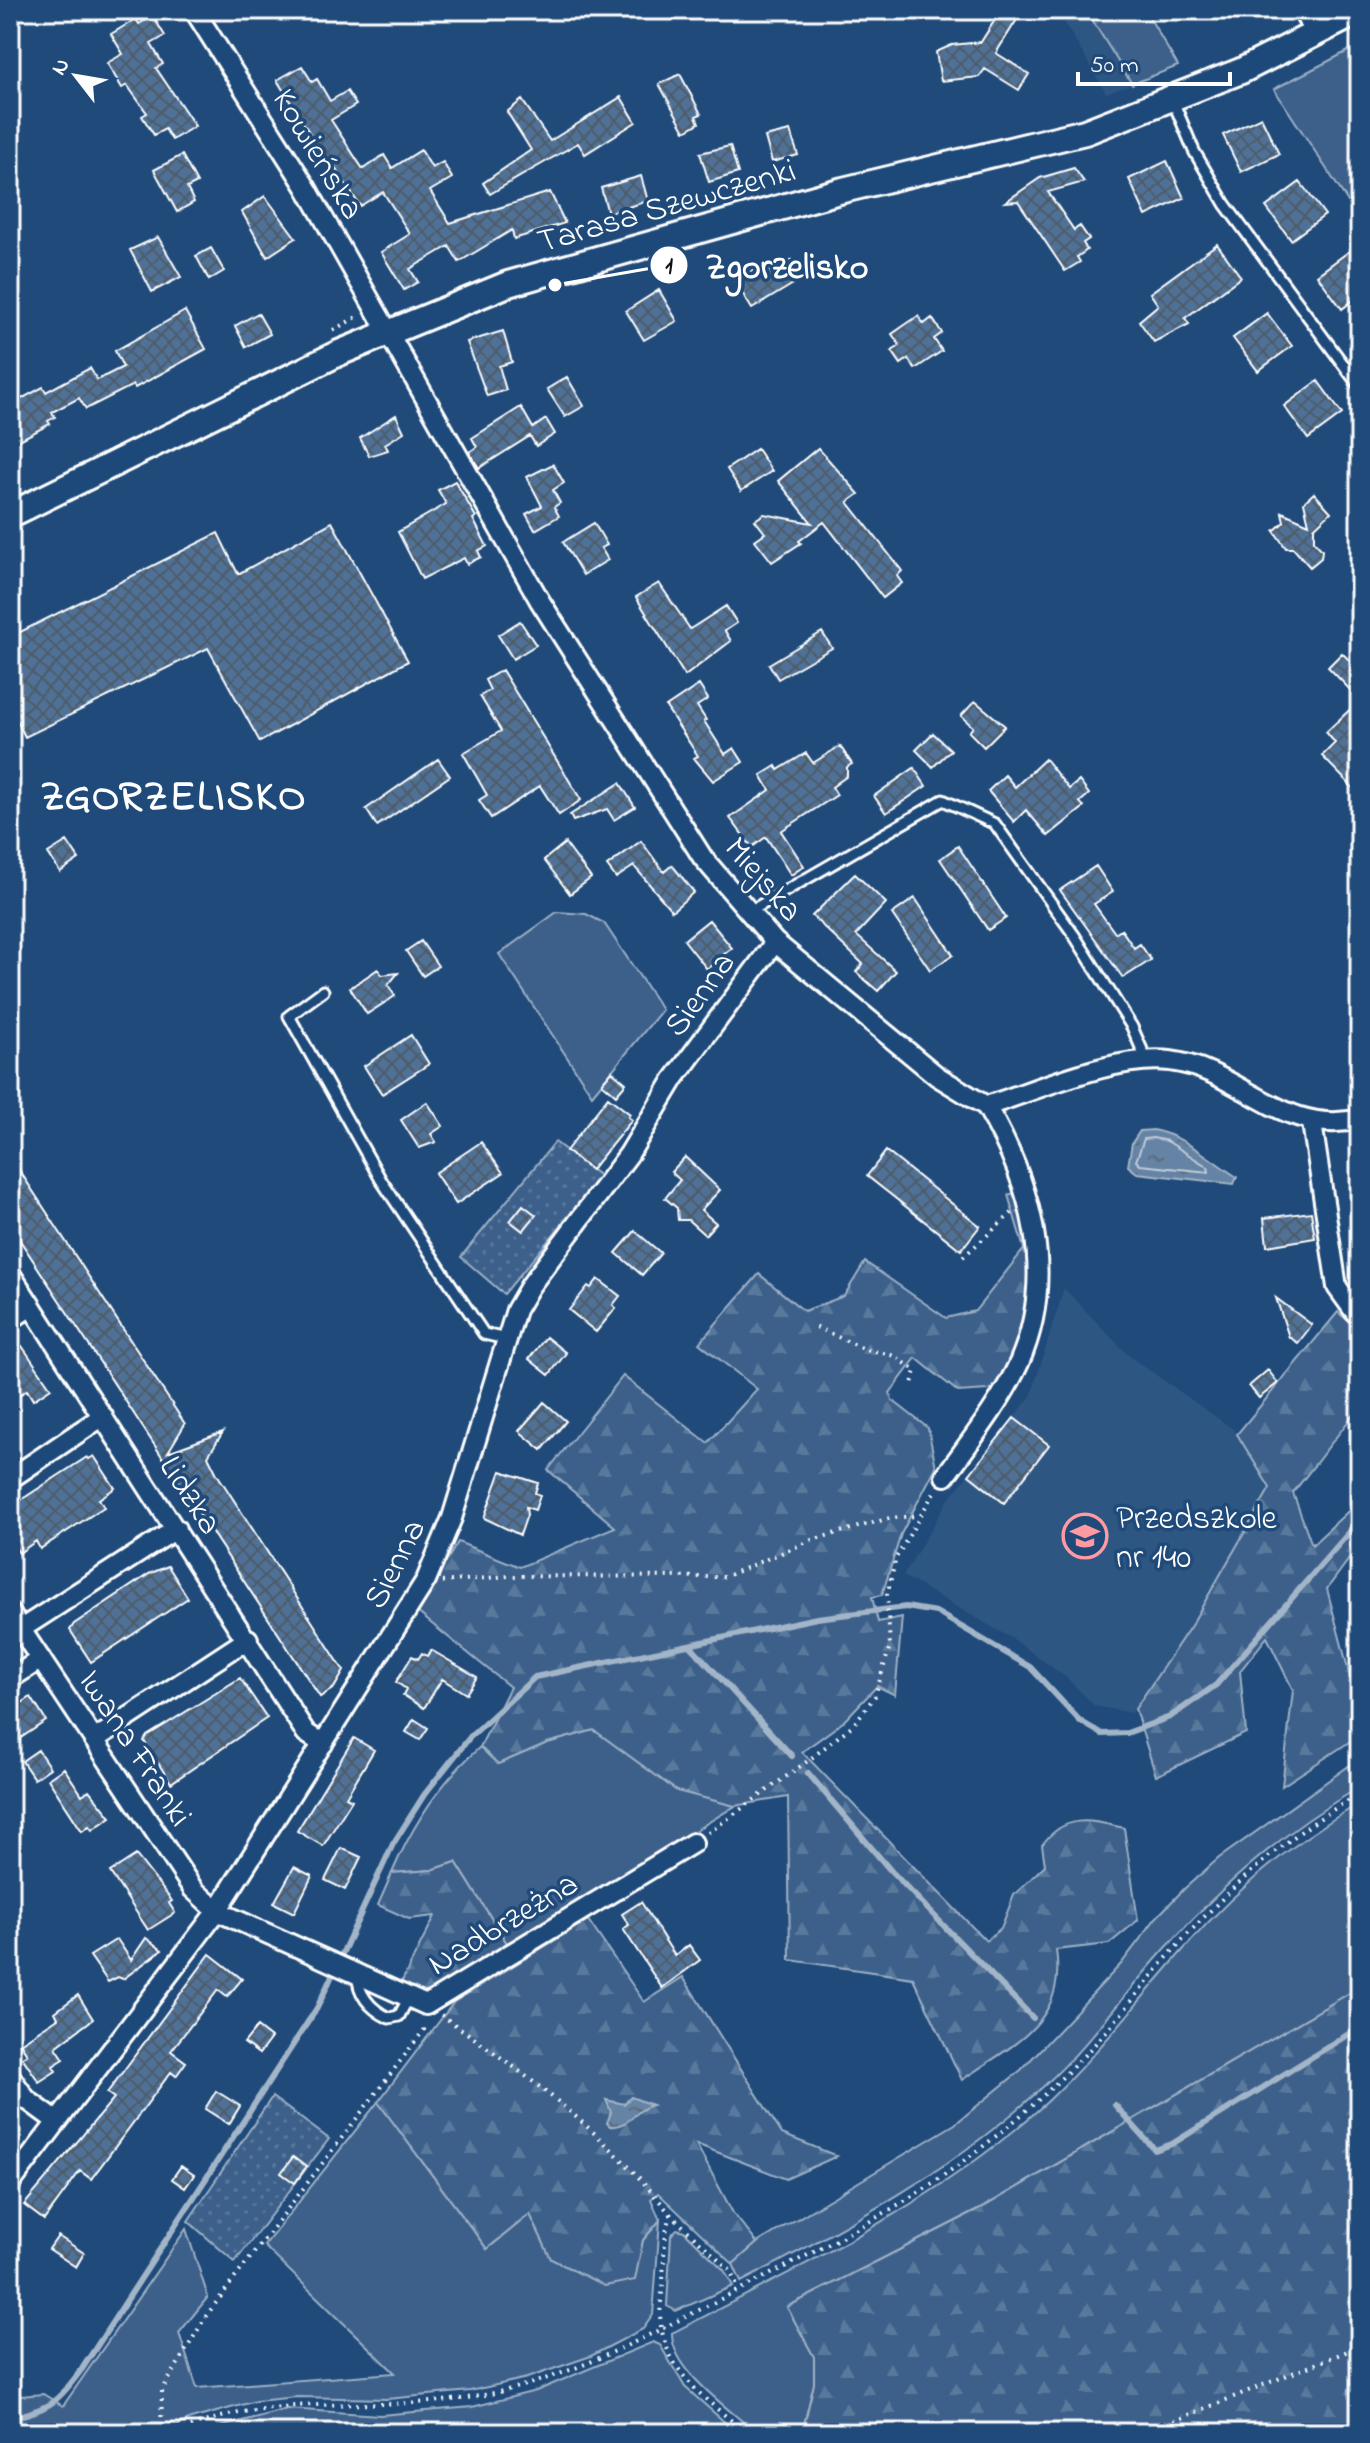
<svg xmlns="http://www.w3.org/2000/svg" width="1370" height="2443" font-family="'Indie Flower',sans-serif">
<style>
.built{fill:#2e5683}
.green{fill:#3c618b;stroke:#9eb0c5;stroke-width:2}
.forest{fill:url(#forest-firs);stroke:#9eb0c5;stroke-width:2}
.garden{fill:url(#garden-dots);stroke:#9eb0c5;stroke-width:2}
.water{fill:url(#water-ripples);stroke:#a3b5c8;stroke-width:2}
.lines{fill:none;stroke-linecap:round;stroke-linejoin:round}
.shore{stroke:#c1cddb;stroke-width:2}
.stream{stroke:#a3b5c8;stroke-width:6}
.building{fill:url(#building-cross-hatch);stroke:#fff;stroke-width:2}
.service-casing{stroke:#fff;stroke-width:15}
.minor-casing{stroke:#fff;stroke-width:24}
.tertiary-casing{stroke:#fff;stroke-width:30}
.path{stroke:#fff;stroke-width:4;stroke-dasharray:2 6;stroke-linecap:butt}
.service{stroke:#1f4a7a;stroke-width:9}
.minor{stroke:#1f4a7a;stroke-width:18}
.tertiary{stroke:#1f4a7a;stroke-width:24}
.labels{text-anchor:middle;stroke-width:7;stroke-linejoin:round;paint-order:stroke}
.street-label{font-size:34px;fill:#fff;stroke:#1f4a7a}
.poi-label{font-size:34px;fill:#fff;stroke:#1f4a7a;text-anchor:start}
.district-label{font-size:42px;font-weight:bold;letter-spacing:2px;fill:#fff;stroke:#1f4a7a}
.leader{fill:none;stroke:#fff;stroke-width:3}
.callout-dot{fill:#fff;stroke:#1f4a7a;stroke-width:3}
.mark-label{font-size:24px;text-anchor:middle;font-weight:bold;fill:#111}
.callout-label{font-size:36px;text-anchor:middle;font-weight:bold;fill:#fff;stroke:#1f4a7a;stroke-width:7;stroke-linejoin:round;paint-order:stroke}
</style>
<defs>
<pattern id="forest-firs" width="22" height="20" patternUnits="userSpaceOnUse" patternTransform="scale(2)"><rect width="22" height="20" fill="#3c618b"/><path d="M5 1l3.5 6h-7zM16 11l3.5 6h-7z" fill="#59799c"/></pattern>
<pattern id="garden-dots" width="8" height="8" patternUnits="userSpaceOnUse" patternTransform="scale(2)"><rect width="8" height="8" fill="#3c618b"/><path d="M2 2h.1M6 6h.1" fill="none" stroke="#59799c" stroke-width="1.8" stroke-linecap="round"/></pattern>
<pattern id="water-ripples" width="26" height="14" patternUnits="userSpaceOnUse" patternTransform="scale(2)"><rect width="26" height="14" fill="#6583a4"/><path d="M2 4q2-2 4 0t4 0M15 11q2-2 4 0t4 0" fill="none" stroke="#5b6d81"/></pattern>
<pattern id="building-cross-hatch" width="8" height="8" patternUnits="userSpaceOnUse" patternTransform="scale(2)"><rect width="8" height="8" fill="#507197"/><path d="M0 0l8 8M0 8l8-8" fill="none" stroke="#4e5b6a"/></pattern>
</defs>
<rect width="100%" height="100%" fill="#1f4a7a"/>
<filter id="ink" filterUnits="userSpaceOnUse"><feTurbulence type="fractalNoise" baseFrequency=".0125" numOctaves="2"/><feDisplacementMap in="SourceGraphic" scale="16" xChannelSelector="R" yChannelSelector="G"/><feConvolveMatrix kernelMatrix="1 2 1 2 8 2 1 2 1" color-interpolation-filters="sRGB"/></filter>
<g filter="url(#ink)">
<path class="built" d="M1057,10H1086L1132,84L1106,93Z
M1064,1288L1129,1356L1233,1429L1271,1487L1192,1624L1131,1713L1095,1706L1068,1679L1016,1641L903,1576L948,1500L1031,1396Z"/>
<path class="green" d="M1086,10H1145L1178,66L1132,84Z
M1360,45V216L1358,217L1274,89Z
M557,912L586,914L604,923L662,1010L592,1095L499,954Z
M594,1730L677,1790L735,1806L508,1945L456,1862L432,1870L392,1873C412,1826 441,1781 480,1747L498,1764L547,1743Z
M1360,1758V1787C1286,1829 1221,1886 1165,1949C1124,1994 1090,2044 1045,2085C955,2169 850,2225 741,2282L733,2264L757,2243L955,2124L1021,2070L1121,1964L1156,1918L1184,1889L1219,1858Z
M1360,1803V1987L980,2209L787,2307L814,2356V2384L802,2433H756C731,2410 671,2370 672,2333C803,2265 937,2203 1047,2102C1097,2055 1138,2001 1184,1949C1233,1892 1294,1841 1360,1803Z
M378,2102L487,2249L530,2214L552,2259L634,2280L643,2240L660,2220L653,2315L643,2329L591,2356L527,2378L470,2391L387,2399L297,2397L256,2401L191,2419L162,2433H10V2397L43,2394L63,2406L186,2229L208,2297L179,2333L197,2388L395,2373L264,2246Z
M677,2229L684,2231L724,2270L733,2286L676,2311L667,2306L671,2235Z
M653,2342L660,2345L685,2387L737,2433H197L287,2409L380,2415L472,2407L536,2391Z"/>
<path class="forest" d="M1021,1191L1032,1262L1016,1357L999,1386L988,1390L958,1392L916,1358L890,1393L892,1400L928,1428L936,1467L901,1534L882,1595L872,1597L878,1622L902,1617L895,1695L877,1686L843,1722L802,1752L986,1941L1001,1928L1014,1895L1045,1865L1042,1845C1065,1813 1090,1820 1124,1828L1138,1920L1109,1944L1056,1950C1067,2023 1013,2044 962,2080L913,1978L790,1960L788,1797L735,1806L677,1791L594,1730L547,1743L498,1764L480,1747L510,1687L416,1611L458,1542L520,1567L615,1527L548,1470L623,1376L708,1443L757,1389L699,1343L759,1274L804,1311L844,1296L865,1262L946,1318L975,1311L1024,1249L1008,1195Z
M1338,1312L1360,1332V1406L1293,1493L1312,1545L1360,1500V1544L1327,1589L1360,1714V1735L1282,1786L1293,1690L1267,1637L1240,1671L1246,1733L1156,1776L1135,1709L1192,1624L1270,1488L1237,1434Z
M456,1862L508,1945L425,1996L401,1983L435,1916L409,1919L378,1905L392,1873L432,1870Z
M588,1920L644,2002L683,1977L782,2134L837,2156L786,2179L696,2144L733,2213L757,2243L733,2264L658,2193L651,2199L660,2220L643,2240L635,2280L605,2286L551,2259L530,2214L487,2249L378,2102L454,2002Z
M1360,1987V2433H802L814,2384V2357L787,2307L980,2209Z"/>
<path class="garden" d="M555,1142L601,1177L504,1294L461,1257Z
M272,2097L329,2139L235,2262L188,2221Z"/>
<path class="water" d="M1153,1130C1185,1136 1210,1160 1237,1177L1234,1184L1137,1173L1128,1166L1132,1143L1140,1131Z
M631,2097L652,2105C635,2109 629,2128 610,2126L607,2123L611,2112L606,2100L624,2104Z"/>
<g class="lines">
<path class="shore" d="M1153,1138L1167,1141L1208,1167L1209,1172L1140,1165L1136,1161L1144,1139Z"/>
<path class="stream" d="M690,1645L792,1756
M808,1773L891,1871L1033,2018
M1115,2105L1155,2150L1172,2144L1360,2027
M10,2418C51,2409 57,2402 82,2369L317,2008L393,1844L424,1795L470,1737L535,1677L817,1618L906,1607L936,1612L1030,1667L1080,1721L1102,1734L1127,1733L1170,1717L1216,1685L1360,1520"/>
</g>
<path class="building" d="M1001,10H1023L996,53L1029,74L1019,90L985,69L979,77L941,81L936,52L952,45L981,42Z
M153,16L165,36L151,44L163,64L156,68L195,126L172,140L165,129L154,135L142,116L147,113L127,85L122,88L107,63L123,54L111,34L136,19L139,24Z
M302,66L312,82L317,79L330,101L347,91L356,105L331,120L363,169L384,155L392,168L421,150L432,168L443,162L452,178L430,191L450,223L550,192L565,223L514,239L512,230L459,262L449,246L410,269L418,282L404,290L381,252L410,234L383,192L360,206L329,158L326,160L277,80Z
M680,74L701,114L696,116L699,123L685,131L659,84Z
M621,97L636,122L585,154L578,143L490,194L483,183L531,150L507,112L522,100L550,141Z
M1261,117L1279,154L1241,172L1223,135Z
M790,131L798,155L772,162L765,137Z
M730,146L738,173L709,182L700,153Z
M182,155L197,183L187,188L194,202L177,212L154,170Z
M1167,161L1184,198L1146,216L1129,179Z
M1074,168L1084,182L1048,192L1074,230L1080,226L1089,239L1083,243L1087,250L1077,257L1080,262L1065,271L1018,201L1005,202L1040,178Z
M641,176L648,201L608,213L601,188Z
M1300,182L1325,215L1291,240L1266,207Z
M265,196L296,238L267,257L242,212Z
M158,237L181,277L152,292L130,250Z
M1217,244L1241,277L1185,318L1189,324L1154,342L1139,321L1158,305L1150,293Z
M211,248L224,271L209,280L196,256Z
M1351,250L1360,262V295L1342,309L1317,275Z
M792,260L803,278L752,309L735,281L765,263L771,273Z
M659,290L677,321L644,340L626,311Z
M185,311L206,349L135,388L133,385L86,409L79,398L52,412L55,417L48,421L50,424L10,445V405L43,387L46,392L90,368L97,380L123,367L115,351Z
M258,313L270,334L246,347L235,326Z
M1267,313L1292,346L1258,371L1233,338Z
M918,316L924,324L932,318L942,333L934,339L942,351L915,369L908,359L901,364L892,351L900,346L892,334Z
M503,331L512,362L499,366L506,390L487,396L467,342Z
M567,377L584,406L565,417L547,389Z
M1318,381L1342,414L1308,439L1284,406Z
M521,407L533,428L546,419L555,434L536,446L530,436L479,468L469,452L477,447L472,438Z
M396,415L404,432L385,444L388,450L369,456L360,438Z
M818,448L859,494L848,502L902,571L897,576L902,583L883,598L824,522L799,541L801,543L772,562L755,540L765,533L755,520L764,514L812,523L778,481Z
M757,449L772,471L741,491L727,469Z
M553,464L564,483L553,490L560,503L554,507L559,516L535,530L526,514L542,506L527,477Z
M455,481L476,517L473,519L487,546L478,551L481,557L467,564L464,558L422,579L398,532L446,504L438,490Z
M1314,493L1331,512L1314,528V541L1322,550L1321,558L1310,567L1293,548H1286L1274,531L1284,522L1282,512L1309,524L1304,502Z
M332,522L408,661L260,742L208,648L25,737L10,706V637L218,533L238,574Z
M594,523L607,545L601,548L608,560L583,575L563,542Z
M659,583L690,629L726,606L737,623L725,631L731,641L685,676L636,597Z
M520,621L536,645L513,659L498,635Z
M822,632L832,648L778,679L769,664Z
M1342,653L1360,671V700L1328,667Z
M502,670L581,800L559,815L540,786L491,818L479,800L487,795L463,753L501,731L480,696L490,690L485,680Z
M699,685L708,699L697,706L706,720L704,721L725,754L734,748L743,762L713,781L694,758L698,756L666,707Z
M1360,700V795L1322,756L1335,743L1326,732Z
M975,701L1005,726L984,747L969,732L973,727L961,716Z
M933,733L951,750L933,767L916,750Z
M840,746L852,764L847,767V776L832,787L837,795L781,831L804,866L791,875L766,837L752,847L730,818L770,790L761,775L776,766L778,770L806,753L813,763Z
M438,759L450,776L377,826L366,809Z
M1045,759L1069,789L1079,781L1089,794L1080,802L1084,807L1048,836L1026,810L1014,822L988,791L1005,775L1015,787Z
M914,768L926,786L886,813L874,796Z
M620,783L635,807L614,820L607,809L573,821L570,815Z
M67,841L79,859L60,872L48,853Z
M641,841L664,872L672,865L694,892L672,911L634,866L616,878L607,866Z
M565,843L591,878L570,894L544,860Z
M958,846L1006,918L988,930L940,859Z
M1096,866L1113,892L1094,904L1115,933L1121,929L1134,948L1140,944L1151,960L1123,978L1060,890Z
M855,874L886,903L856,935L896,971L878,991L856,972L863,964L812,916Z
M915,898L953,955L930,970L892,914Z
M709,920L732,948L723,955L722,962H715L707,969L684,940Z
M421,941L438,966L423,976L406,951Z
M378,969L382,975L398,973L388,985L395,996L367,1014L350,988Z
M411,1035L429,1064L382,1094L364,1066Z
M612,1071L626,1083L616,1095L602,1083Z
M608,1097L630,1114L628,1117L632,1120L591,1170L566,1151Z
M427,1102L443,1126L431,1134L436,1142L419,1148L401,1120Z
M481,1142L503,1173L456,1204L435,1173Z
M886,1151L980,1226L961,1250L867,1176Z
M10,1156L185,1424L168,1452L223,1432L208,1456L217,1474L344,1671L334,1688L320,1697L21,1242L10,1223Z
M685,1157L720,1190L701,1210L716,1223L705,1235L688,1220H678L677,1208L665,1198L680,1180L671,1172Z
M523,1205L536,1215L523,1231L510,1221Z
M1311,1212L1315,1238L1267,1246L1264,1218Z
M635,1231L661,1253L642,1275L616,1253Z
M598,1279L620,1296L613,1305L616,1308L596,1332L569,1310L588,1286L591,1288Z
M1276,1298L1312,1325L1298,1343L1289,1337Z
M546,1337L566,1353L549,1375L529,1359Z
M22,1346L51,1388L33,1400L27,1390L10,1401V1355Z
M1268,1370L1278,1383L1259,1398L1249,1386Z
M544,1402L566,1421L542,1450L519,1431Z
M1014,1418L1049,1445L1004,1503L969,1475Z
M94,1456L115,1488L99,1499L104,1507L40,1549L36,1541L19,1553L10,1539V1507L87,1457L89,1459Z
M501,1471L538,1483L535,1493L540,1495L535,1510L526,1507L527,1515L520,1535L484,1518Z
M168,1566L188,1598L91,1662L70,1630L74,1624L149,1574Z
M431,1650L477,1677L466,1694L442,1679L424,1708L403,1695L406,1689L396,1682L412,1656L418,1659L422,1653L427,1656Z
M240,1678L267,1718L171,1783L144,1741L147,1736Z
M31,1697L46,1721L19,1739L10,1725V1711Z
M414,1719L428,1728L420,1740L406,1732Z
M354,1738L374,1750L346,1797L352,1800L323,1846L297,1831Z
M38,1750L50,1768L34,1779L22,1761Z
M64,1768L82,1795L89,1790L111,1817L92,1830L89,1826L82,1831L48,1779Z
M341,1848L361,1857L345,1890L325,1880Z
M136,1855L172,1901L169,1903L175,1913L148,1930L110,1872Z
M294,1867L312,1876L294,1913L274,1903Z
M641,1902L675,1956L689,1945L700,1960L662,1988L623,1929L629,1925L622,1914Z
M146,1938L162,1950L123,1979L118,1977L108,1982L90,1956L117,1939L131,1960Z
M210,1954L242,1979L227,1997L218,1990L171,2051L186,2062L176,2076L171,2072L91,2179L80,2171L44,2220L24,2205L114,2098L107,2093Z
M78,1995L93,2019L56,2047L64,2059L53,2066L56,2071L39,2082L22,2057L27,2054L20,2043L58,2018L55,2012Z
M257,2027L271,2038L259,2054L244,2043Z
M216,2091L240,2106L229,2124L205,2109Z
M293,2157L306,2167L295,2183L281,2173Z
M181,2166L194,2175L185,2188L172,2179Z
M58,2236L84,2253L76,2267L49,2249Z"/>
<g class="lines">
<g class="service-casing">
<path id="service" d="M1173,101L1194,151L1225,204L1360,387
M747,913L943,800L995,824L1074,935L1132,1027L1146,1059
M323,991L289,1016L381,1180L484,1334L506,1339
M357,1973C358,1994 370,2009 389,2018L399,2016L409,1997"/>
</g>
<g class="minor-casing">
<path id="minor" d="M194,10L306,187L540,601L703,858L775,942L937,1076L986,1106C1040,1089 1114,1055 1170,1061C1239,1069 1283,1138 1360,1119
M1302,10L1315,33
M1312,1123L1337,1287L1355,1312
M10,1273L306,1733L323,1744
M10,1320L31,1306
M945,1476C971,1440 1000,1404 1019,1363C1057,1276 1032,1184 986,1106
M10,1479L103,1416
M10,1613L193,1889L217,1911L426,2005L693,1843
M21,1629L176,1529
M10,1679L41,1659
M94,1740L248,1639
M10,2076L26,2099L56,2121
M10,2184L217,1911L426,1580L452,1518L516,1310L530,1286L629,1154L674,1079L775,942"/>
</g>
<g class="tertiary-casing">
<path id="tertiary" d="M10,515L339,353L508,284L843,190L1085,132L1241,71L1360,11"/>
</g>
<path class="path" d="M333,330L357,317
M963,1257L1012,1213
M816,1327L862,1348L895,1356L916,1371L912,1383
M442,1582L508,1576L724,1577L812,1540L890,1518L917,1516
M708,1833L809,1760L854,1724L875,1696L890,1646L887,1595L896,1558L936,1489
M441,2015C524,2072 607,2134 670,2214C664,2236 664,2258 663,2281C662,2297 658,2316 662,2331C671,2377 713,2405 747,2433
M670,2214L729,2269L739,2290
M161,2433L162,2391L206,2316L424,2030V2023
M176,2433C274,2388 375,2415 479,2396C564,2380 629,2345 705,2307C764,2277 823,2249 879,2216C958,2171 1030,2113 1092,2047C1118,2020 1140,1990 1164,1961C1219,1897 1285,1835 1360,1794
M1144,2433L1360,2346"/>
<use href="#service" class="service"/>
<use href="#minor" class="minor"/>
<use href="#tertiary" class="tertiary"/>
</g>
</g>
<defs>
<g id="school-ring" transform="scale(2.3)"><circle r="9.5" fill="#1f4a7a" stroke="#ff9aa2" stroke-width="1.5"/><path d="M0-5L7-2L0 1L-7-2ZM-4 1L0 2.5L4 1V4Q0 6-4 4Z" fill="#ff9aa2"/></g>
</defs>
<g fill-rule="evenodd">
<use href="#school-ring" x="1085" y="1536"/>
</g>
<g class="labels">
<g class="street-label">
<text transform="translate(320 153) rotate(59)" y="12">Kowieńska</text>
<text transform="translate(666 204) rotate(-16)" y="12">Tarasa Szewczenki</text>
<text transform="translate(765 878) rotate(49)" y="12">Miejska</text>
<text transform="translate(698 993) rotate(-54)" y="12">Sienna</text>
<text transform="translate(192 1494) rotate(57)" y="12">Lidzka</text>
<text transform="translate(393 1563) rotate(-63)" y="12">Sienna</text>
<text transform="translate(137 1747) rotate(57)" y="12">Iwana Franki</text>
<text transform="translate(502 1922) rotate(-31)" y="12">Nadbrzeżna</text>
</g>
<g class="poi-label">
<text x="1116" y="1528">Przedszkole<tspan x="1116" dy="39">nr 140</tspan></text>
</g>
<g class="district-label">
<text x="174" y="809">ZGORZELISKO</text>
</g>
</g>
<path class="leader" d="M555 285L669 265"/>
<g class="callout-dot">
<circle cx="555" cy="285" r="8"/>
<circle cx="669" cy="265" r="20"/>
</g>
<g class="mark-label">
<text x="669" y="273">1</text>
</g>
<g class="callout-label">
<text x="787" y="278">Zgorzelisko</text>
</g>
<rect width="1370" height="2443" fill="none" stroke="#1f4a7a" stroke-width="40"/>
<rect x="20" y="20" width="1330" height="2403" fill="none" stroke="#fff" stroke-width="3" filter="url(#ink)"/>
<g transform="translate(76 76) rotate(301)" stroke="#1f4a7a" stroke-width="6" paint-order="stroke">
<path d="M0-6L14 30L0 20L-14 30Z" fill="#ffffff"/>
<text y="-12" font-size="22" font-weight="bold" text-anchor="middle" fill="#ffffff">N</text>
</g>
<path d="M1078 72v12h152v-12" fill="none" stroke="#ffffff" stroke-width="4"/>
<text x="1090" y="72" font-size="24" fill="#ffffff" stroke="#1f4a7a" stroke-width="6" paint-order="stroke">50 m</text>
</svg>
